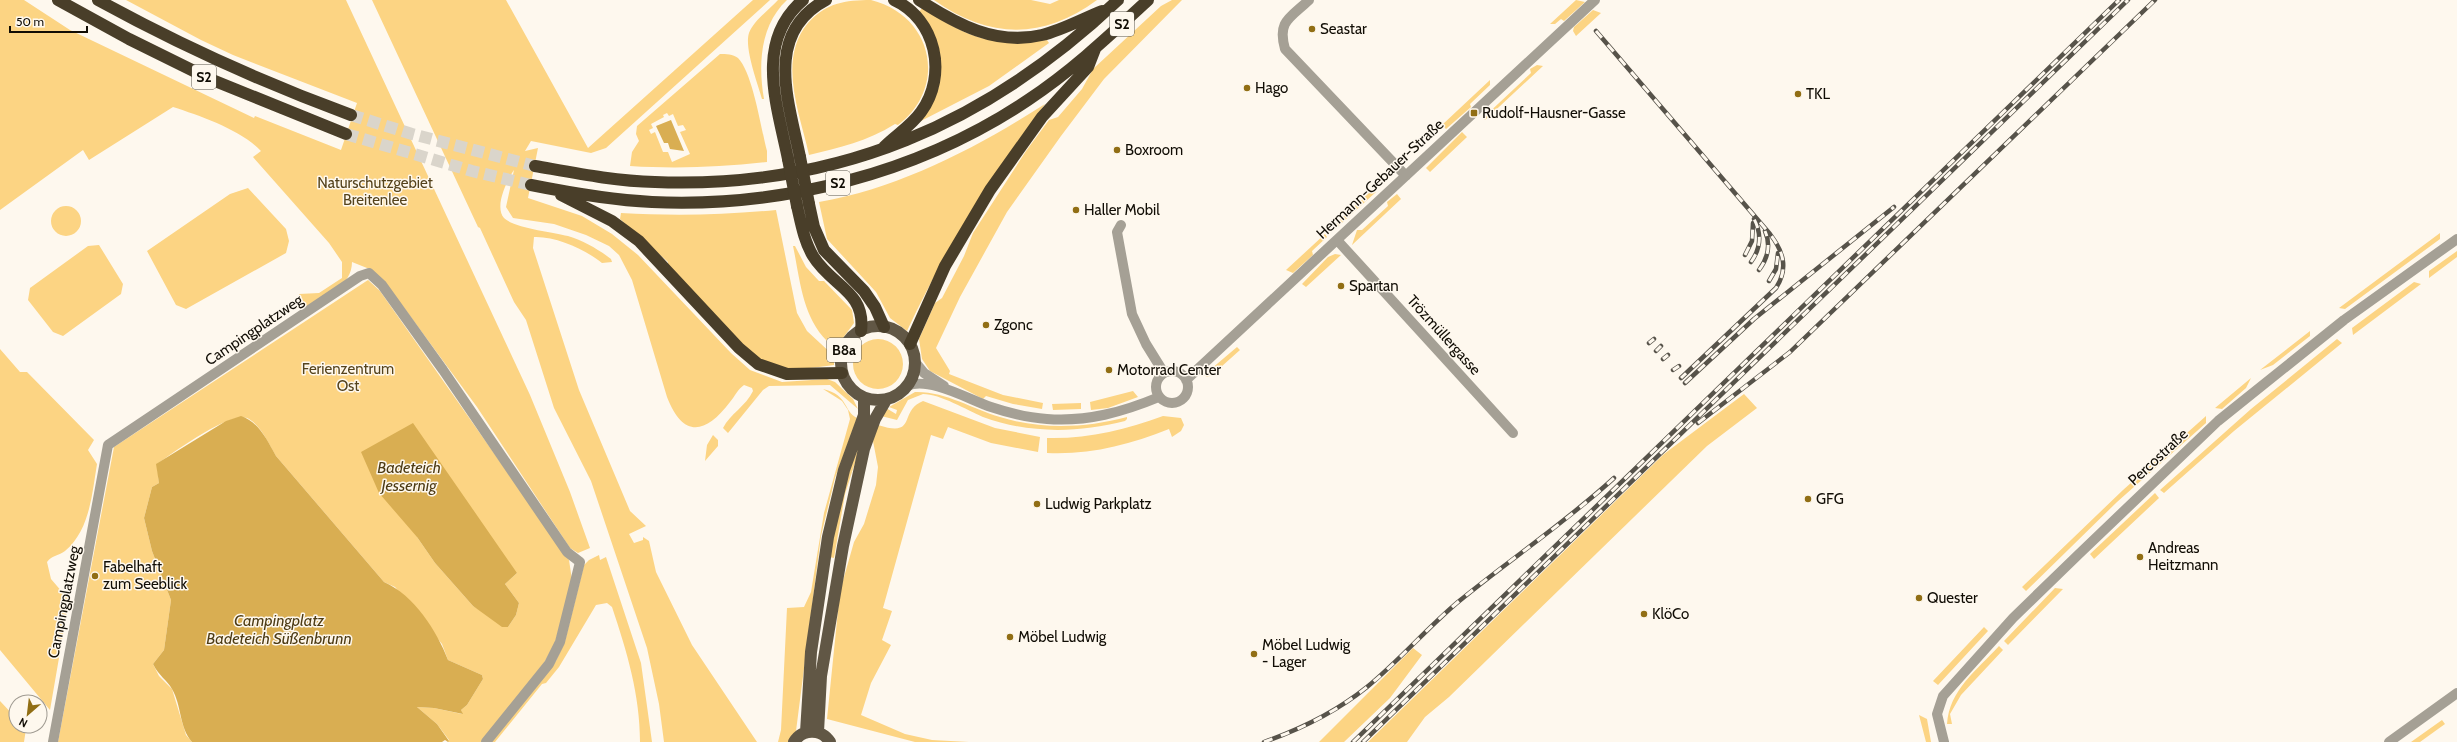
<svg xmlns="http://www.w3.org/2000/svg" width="2457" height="742" font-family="Cabin,sans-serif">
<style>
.green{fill:#fcd483;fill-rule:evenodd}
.water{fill:#d9ae52}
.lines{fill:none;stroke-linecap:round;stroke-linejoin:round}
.highway-tunnel{stroke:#dad5cb;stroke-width:12;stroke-dasharray:12 6;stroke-linecap:butt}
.minor{stroke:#a5a095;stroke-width:10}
.major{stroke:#615745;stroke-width:12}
.highway{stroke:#493e29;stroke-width:12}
.rail-casing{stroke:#57534a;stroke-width:4.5}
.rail{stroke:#fef8ee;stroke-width:3;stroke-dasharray:9;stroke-linecap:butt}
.highway-bridge{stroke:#493e29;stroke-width:12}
.poi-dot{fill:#916e14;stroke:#fef8ee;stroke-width:1.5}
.labels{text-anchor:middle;stroke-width:3;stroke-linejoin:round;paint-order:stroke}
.shield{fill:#fef8ee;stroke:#58544b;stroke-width:1}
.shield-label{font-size:14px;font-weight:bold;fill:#110d05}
.poi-label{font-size:15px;fill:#110d05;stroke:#fef8ee;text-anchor:start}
.street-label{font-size:15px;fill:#110d05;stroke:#fef8ee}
.park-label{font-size:15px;fill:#55431c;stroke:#fef8ee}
.water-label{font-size:16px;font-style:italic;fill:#4d3b14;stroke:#fef8ee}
</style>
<rect width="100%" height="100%" fill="#fef8ee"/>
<path class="green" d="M0,0H24L70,30L254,118L255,116L341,150L357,103L233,55L201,40L126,0H346L530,395L570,492L590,548L578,553L570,548L477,407L402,305L372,270L352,262C352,286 325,296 307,308L299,294L319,293L342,278V262L329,243L253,157L261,151C241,130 201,116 173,107L89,160L83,150L0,210Z
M372,0H506L588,148L753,0H770L606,148L591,153L531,141L525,151L538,148L528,198L582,216L612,234L638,255L731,353L750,370L782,382L827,379L835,382L853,399L858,409L830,385L769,386L763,390L728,433L723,428C730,414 746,406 753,391L752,388L744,385C738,389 735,396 730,402C705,435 683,438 667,397L632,280L619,255L609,246L586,235L554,224L513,218L506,207L514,170C507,180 494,207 504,218C514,228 552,232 568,236C584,241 598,249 611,259L612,262L602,263C586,250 556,236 534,237L533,248L579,390L630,511L646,526L629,534L634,543L643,540V537L649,541L656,572L692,645L757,742H664L659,704L647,648L591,481L554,408L526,320L514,302L480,228L478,227Z
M778,0H787C760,25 758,65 764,99H762C758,84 744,48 749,33C754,20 769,10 778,0Z
M871,0C932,15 949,86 898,125L895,124C868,141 839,148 809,155C800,114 777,60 808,23C826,3 845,0 871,0Z
M934,0H1031L1050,4L1059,0H1097C1043,40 989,39 934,0Z
M1172,0H1182L1104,79L1061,136L1007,212L960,297L936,348L950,371L949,374L1003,395L1043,403L1042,409L1013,404L986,396L983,399L930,371L922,359L919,339L935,303L942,298L964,256L973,233L1026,151L1049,120L1058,117L1082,89L1093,69L1161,6Z
M1576,0L1585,2L1564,21L1561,19L1555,24H1550Z
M922,8C972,39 988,46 1047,40L1049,43L989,86L919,122L939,87L919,12Z
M1593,10L1601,13L1576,36L1573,31L1574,27Z
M720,54C726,54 733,54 738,58C753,73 761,129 767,151V162C721,167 677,169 630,166L632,152L639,141L636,134L637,126ZM667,113L669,116L673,114L678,126L683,125L686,130L680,132L690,154L672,162L668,152H663L655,132L651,134L649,130L653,128L651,124L664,117L663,115Z
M1537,65L1543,66L1485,120L1483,118L1531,73L1530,69Z
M1490,80V85L1470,104L1471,107L1446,129L1442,125Z
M1045,104C992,176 945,249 907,331L890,318L876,292L827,239L819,202C900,188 976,148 1045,104Z
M1462,132L1467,137L1430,172L1426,168Z
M248,188L286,229L289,241L286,253L186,309L176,305L147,251L230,194Z
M1370,192H1376L1334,230L1331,228Z
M1397,194L1401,199L1352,245L1357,230H1362L1388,206L1387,202Z
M51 221a15 15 0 1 1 30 0a15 15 0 1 1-30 0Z
M776,210L797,313L807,331L834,356V365C812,368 788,372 767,364C741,352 690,288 668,264V262L620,219L621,213C673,216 724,215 776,210Z
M2440,233V239L2345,309L2339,308Z
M1325,234L1327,237L1312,251L1313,255L1293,273L1286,270Z
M99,245L123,284L121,294L63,336L53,332L28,300L30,288L88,246Z
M793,246H795L806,267L819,281H824L852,310L854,323L840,342L827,341C802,316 800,279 793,246Z
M2457,251V257L2429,278V271Z
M1335,254L1341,255L1306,287L1302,284L1328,257Z
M368,280L380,291L569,560L572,580L555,643L544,663L481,742H448L449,740L437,724L417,707L434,708L462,714L461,710L467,705L483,679L482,675L448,660L442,644L395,587L384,582L276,456C269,444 261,426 249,419C232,409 173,453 157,464L159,483L152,487L144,518L152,551L171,600L164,650L153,664L159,676L172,689L186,735L192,742H58L114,447ZM417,537L517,573L505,584L519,603L516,615L508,627L473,606L435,563Z
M2414,282L2421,284L2353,335L2352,328Z
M2310,331V336L2273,365L2260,370Z
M2337,339L2342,343L2234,431L2164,493L2160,490L2251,409Z
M853 364a25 25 0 1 1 50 0a25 25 0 1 1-50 0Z
M1237,347L1240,350L1212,375L1207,377L1204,375Z
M0,349L20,372H27L94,440L88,450L97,464C92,494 90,530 65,551C59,556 52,555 47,562L51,579L69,600L50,710L0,650Z
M2251,378L2246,388L2222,409L2215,408Z
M823,389C849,395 843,411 857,418L835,478L821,536L796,731L788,742H778L781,730L787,608L804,607L811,592L824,513L850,419L848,410L842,401Z
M1133,391L1138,397L1108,408L1091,410L1090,402Z
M915,392C945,391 972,409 1000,417C1041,430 1086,428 1127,417V419L1125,421C1078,433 1029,434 983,417C967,410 940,394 923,394L908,400L897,420L881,416L886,408L896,414L897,410L889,407Z
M1744,394L1757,408L1707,446L1449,697L1425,717L1407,742H1368L1664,454Z
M923,401L995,428L1040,437L1038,452L991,443L948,427L943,439L931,435L883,608L892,611L882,640L891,645L871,683L861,715L905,734L932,740L969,742H915L827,719L840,591L854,542L864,524L876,485L878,467L873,441L878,425C918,438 898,411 923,401Z
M1081,403V409L1053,410L1052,404Z
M1163,416L1181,418L1184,425L1181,431L1172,437L1169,429C1129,445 1090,455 1047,453V438C1088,439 1125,430 1163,416Z
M2206,416V423L2117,502L2026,591L2022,587L2123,490Z
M868,422L845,494L834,558L829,557L847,477Z
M713,435L718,440V446L705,461L707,445Z
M2155,493L2159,498L2094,559L2090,554Z
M599,555L600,560L606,557L641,663L652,742H640C640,695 627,652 612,607L607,603L596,605L559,667L546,683L542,684L495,742H491L556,661L565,641L584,565L589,560Z
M2055,588L2063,589L2008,645L2004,641Z
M1984,627L1988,631L1938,685L1933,681Z
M1999,646L2003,650L1961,695L1950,714L1952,724H1947C1949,690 1977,670 1999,646Z
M1413,648L1422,655L1390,698L1344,742H1319Z
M0,701L16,718V726H23L26,729L24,742H0Z
M1919,715L1927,719L1931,742H1926Z
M2442,720L2445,724L2420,742H2411Z"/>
<path class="water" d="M671,120L684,151L670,149L668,143H664L656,126Z
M241,416C259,422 267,440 276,456L384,582C414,595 437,631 448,660L482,675L483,679L467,705L461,710L463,714L434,708L417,707L437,724L449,741L448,742L445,740L442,742H192C179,727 182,706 172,689C167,680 159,676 153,664L164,650L171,600L152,551L144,518L152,487L159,483L156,464L226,421Z
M413,423L517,573L505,584L519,603L516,615L508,627H502L473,606L435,563L417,537L379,493L361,452Z"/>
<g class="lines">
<path class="highway-tunnel" d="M351,115L412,134L535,166
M346,134L472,171L531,185"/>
<path class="minor" d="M1309,0C1290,18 1277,21 1285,49L1406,176
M1121,225L1117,232L1132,314L1146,344L1164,373
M1337,240L1513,433
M915,362L924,373L944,386
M1156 387a16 16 0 1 1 32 0a16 16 0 1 1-32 0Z
M1186,380L1595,0
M907,386C929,376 970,400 991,407C1009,413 1028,418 1047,419C1087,422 1123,412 1159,397
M53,742L108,445L360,276L369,273L382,285L443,370L567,552L580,562L560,642L549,664L486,742
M1944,742L1937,714L1943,696L2013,618L2080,553L2218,421L2344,320L2457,239
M2389,742L2457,693"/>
<path class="major" d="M841 363a37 37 0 1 1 74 0a37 37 0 1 1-74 0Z
M806,732L811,652L828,537L844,470L864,415V398
M818,732L821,676L843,546L864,449L875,419L886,400
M794,742C803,728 822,729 830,742"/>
<path class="highway" d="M58,0L129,39L210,79L346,134
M98,0C180,45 264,83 351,115
M919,0C956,24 996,46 1042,35C1062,30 1082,19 1102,11
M884,147C896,135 911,126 921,112C948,75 936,19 894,0
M800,157C789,103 763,33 826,0
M788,159C777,105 754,42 803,0
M535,166C575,173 614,181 655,182C838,189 987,124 1118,0
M531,185C571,193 611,200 652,202C783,208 919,173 1028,100C1072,71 1110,35 1148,0
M561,195L612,221L639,241L739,348L758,364L787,374L842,373
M809,204L814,227L824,250L864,291L875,307L884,327
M797,206C801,223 804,241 813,256C831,286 866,291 861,331
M910,344L945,266L990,190L1042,117L1088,67L1095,49"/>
<g class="rail-casing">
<path id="rail" d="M1596,31L1770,234C1783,251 1789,268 1776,288L1681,378
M1745,255L1752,241L1753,223
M1751,262C1761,248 1762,234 1754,219
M1759,270C1768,258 1771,245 1765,231
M1769,281L1776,269L1778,253
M1649,343L1654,339
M1656,351L1661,346
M1663,359L1668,355
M1673,370L1679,366
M1685,383L1754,319L1894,207
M1698,423L1790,352L2155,0
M1264,742C1301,729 1336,712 1367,687C1399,661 1426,629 1458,602C1509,560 1565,523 1614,478
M1353,742L2119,0
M1363,742L2128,0"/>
</g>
<use href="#rail" class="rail"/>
<path class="highway-bridge" d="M800,157L809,204
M788,159L797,206"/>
</g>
<g class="poi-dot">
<circle cx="1312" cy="29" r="4"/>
<circle cx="1247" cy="88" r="4"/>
<circle cx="1798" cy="94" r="4"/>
<rect x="1470" y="109" width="8" height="8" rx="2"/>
<circle cx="1117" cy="150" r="4"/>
<circle cx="1076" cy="210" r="4"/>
<circle cx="1341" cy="286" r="4"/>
<circle cx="986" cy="325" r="4"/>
<circle cx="1109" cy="370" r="4"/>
<circle cx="1808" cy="499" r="4"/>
<circle cx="1037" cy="504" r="4"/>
<circle cx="2140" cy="557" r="4"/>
<circle cx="95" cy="576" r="4"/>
<circle cx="1919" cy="598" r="4"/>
<circle cx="1644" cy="614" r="4"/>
<circle cx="1010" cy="637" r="4"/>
<circle cx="1254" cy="654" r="4"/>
</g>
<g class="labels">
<g class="shield">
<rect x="1110" y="12" width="24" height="24" rx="3"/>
<rect x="192" y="65" width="24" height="24" rx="3"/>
<rect x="826" y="171" width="24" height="24" rx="3"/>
<rect x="827" y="338" width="34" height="24" rx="3"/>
</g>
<g class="shield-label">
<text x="1122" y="29">S2</text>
<text x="204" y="82">S2</text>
<text x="838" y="188">S2</text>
<text x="844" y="355">B8a</text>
</g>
<g class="poi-label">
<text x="1320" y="34">Seastar</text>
<text x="1255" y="93">Hago</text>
<text x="1806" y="99">TKL</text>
<text x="1482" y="118">Rudolf-Hausner-Gasse</text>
<text x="1125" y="155">Boxroom</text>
<text x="1084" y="215">Haller Mobil</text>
<text x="1349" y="291">Spartan</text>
<text x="994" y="330">Zgonc</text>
<text x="1117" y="375">Motorrad Center</text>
<text x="1816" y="504">GFG</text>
<text x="1045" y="509">Ludwig Parkplatz</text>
<text x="2148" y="553">Andreas<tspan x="2148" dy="17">Heitzmann</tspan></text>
<text x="103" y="572">Fabelhaft<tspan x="103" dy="17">zum Seeblick</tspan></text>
<text x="1927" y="603">Quester</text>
<text x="1652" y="619">KlöCo</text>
<text x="1018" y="642">Möbel Ludwig</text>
<text x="1262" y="650">Möbel Ludwig<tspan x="1262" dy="17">- Lager</tspan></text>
</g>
<g class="street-label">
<text transform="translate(1380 179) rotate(-43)" y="5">Hermann-Gebauer-Straße</text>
<text transform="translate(254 330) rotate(-34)" y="5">Campingplatzweg</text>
<text transform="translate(1444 335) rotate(48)" y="5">Trözmüllergasse</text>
<text transform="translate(2158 457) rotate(-43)" y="5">Percostraße</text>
<text transform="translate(64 602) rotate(-79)" y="5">Campingplatzweg</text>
</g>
<g class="park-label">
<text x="375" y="188">Naturschutzgebiet<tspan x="375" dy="17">Breitenlee</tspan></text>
<text x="348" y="374">Ferienzentrum<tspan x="348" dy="17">Ost</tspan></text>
</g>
<g class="water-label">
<text x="409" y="473">Badeteich<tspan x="409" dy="18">Jessernig</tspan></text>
<text x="279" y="626">Campingplatz<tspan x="279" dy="18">Badeteich Süßenbrunn</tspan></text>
</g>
</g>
<g transform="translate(28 714) rotate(208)"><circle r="19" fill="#fef8ee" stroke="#9f9a91"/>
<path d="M0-3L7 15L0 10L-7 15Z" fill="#916e14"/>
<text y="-6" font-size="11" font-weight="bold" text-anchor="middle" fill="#110d05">N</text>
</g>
<path d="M10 26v6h77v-6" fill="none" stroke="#110d05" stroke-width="2"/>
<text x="16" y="26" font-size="12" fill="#110d05" stroke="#fef8ee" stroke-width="3" paint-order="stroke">50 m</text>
</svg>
